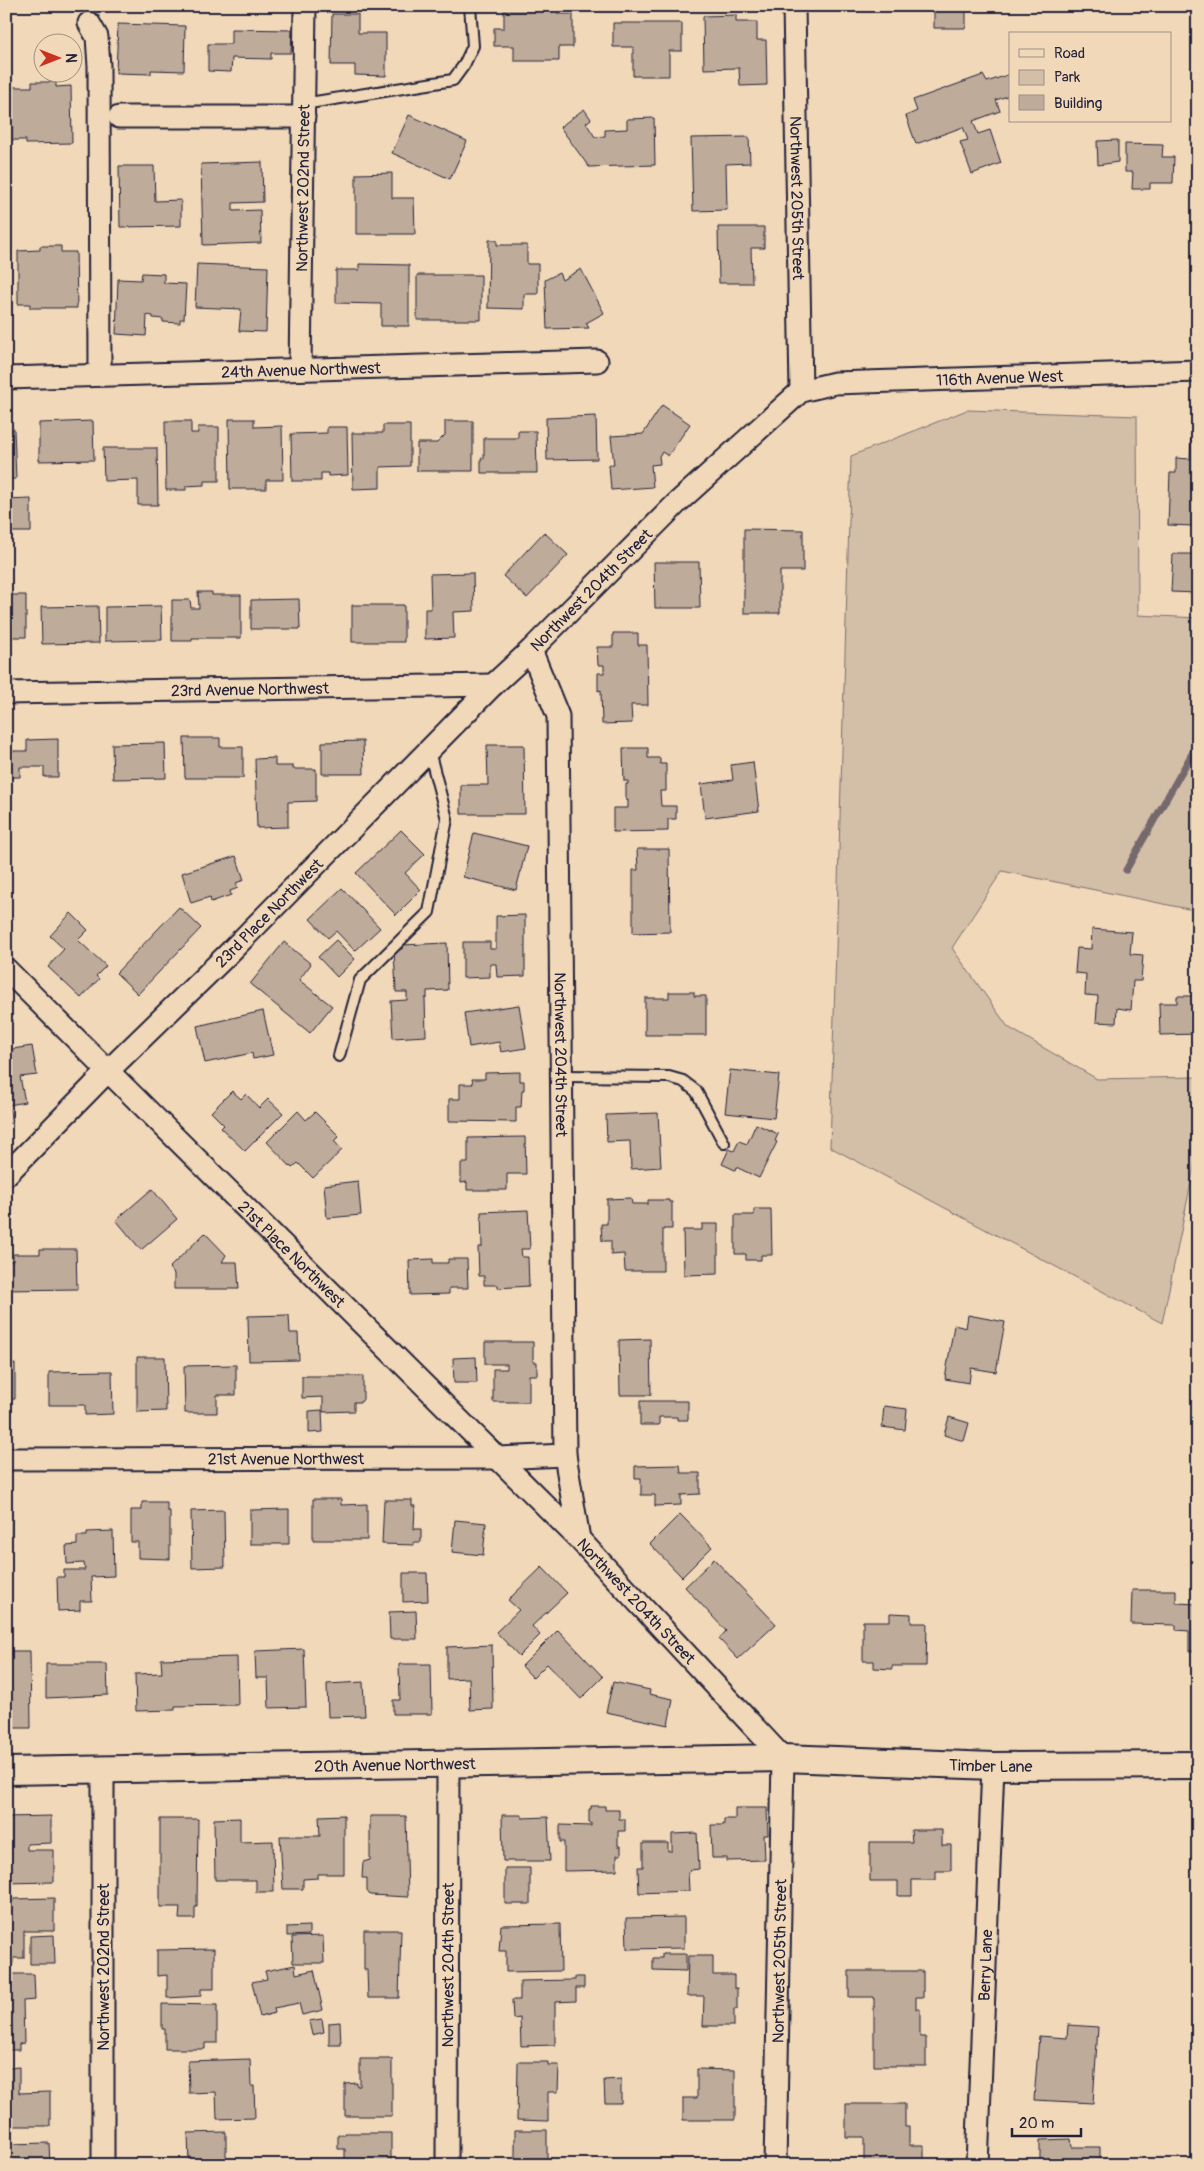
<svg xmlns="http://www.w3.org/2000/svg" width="1204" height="2171" font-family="Pangolin,sans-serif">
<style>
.green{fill:#d3bea7;stroke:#7a7071}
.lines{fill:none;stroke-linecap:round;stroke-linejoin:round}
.stream{stroke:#74696d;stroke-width:7}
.building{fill:#beab9a;stroke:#22223b}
.service-casing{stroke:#22223b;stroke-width:14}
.minor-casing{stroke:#22223b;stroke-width:25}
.tertiary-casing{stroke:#22223b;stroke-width:30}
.service{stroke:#f1d8b9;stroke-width:10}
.minor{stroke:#f1d8b9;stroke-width:21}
.tertiary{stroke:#f1d8b9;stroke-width:26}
.labels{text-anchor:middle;stroke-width:4;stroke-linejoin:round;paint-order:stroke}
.street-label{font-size:16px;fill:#22223b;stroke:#f1d8b9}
</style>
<rect width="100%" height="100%" fill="#f1d8b9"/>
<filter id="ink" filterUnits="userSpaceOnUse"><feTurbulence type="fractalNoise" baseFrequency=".02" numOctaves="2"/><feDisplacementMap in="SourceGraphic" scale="10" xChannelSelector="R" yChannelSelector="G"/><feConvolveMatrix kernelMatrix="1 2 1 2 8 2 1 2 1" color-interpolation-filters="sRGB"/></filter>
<g filter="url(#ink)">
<path class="green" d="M967,410L1137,416L1138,615L1198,618V911L1002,871L952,948L1008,1027L1097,1079L1198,1077V1149L1162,1323L830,1147L851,456Z"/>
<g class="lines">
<path class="stream" d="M1126,870L1198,743"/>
</g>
<path class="building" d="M535,6H558V14H573V47H559V61H514V46H494V28H504V10H535Z
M934,6H966V28H934Z
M332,14H358V33H386V76L355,75V65H331Z
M736,15V22H757V40H766L767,85L740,86L739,68L704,69L703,16Z
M613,23H682V51H669V76H633V47H613Z
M118,24L185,26L184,71L151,70V74L116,73Z
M231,29L292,30L291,53H271V59L232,58L231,72L208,71V44H231Z
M1010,74V95L996,100L1000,111L973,121L978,134L990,130L1001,163L972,174L960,142L968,140L963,127L916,144L906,116L917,111L913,100L983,75L987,82Z
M32,82H56V87L71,86L72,143L26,144V140H12V87H32Z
M584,109L591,119L586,123L595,137L605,136V130L627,129V119L654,118L655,165L589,167L560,127Z
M409,115L467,141L450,179L392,153Z
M749,137L750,163L726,164L727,210L693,211L691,138Z
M1118,140V162L1098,165L1097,141Z
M1125,144L1163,145L1162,157H1174L1173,183H1150V189H1132L1133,172H1125Z
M262,162L263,202L233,203V211L260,210L261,243L203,245L201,164Z
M119,166H154L155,201L181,200V226L120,227Z
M392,173V198H414L415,234H356V174Z
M718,227H764V248H751L752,283H719Z
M489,240H497V245H527V264H538V294H524V309L488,308Z
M40,246H61V252H76L77,308H30V304H18V251L40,250Z
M197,264L268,267L266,332L239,331L241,309L195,307Z
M359,264L409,265V326H381V304L336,303V270H359Z
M581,269L604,313L586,323L589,328L547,329L545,280L559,273L562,280Z
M142,273L164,274V283L186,284L184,319H180V323L163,322V319L153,318V316L147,315L146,336L116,334L118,279L141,280Z
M417,275H481V320H417Z
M662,405L690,424L668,456L662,452L659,456L660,464L651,465L653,487L611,490L609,465H614L611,436L643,434Z
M596,416L597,459L547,460L546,418Z
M229,419H254V427L282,426L283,480H266V489H230Z
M93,421L94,460L39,461V423Z
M165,421H191V433H198V427H219V481H204V485L186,486V490H166Z
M445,421H473V471H417V443H437L445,435Z
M383,425H410V466L380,467V488L353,489L352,433H383Z
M327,427H347L348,475L328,476V473H321V481H292L291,434L327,433Z
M14,429L16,479H6V430Z
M518,431H536L537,473H481V458H484V438H518Z
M1191,439H1198V593L1171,592L1173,554H1193L1194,526L1168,525L1170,473H1176V458L1190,459Z
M103,448H157L158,505H138V480L104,481Z
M31,499V532H6V500Z
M744,529L803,530V571H780V613H744Z
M544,532L568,555L527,598L503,576Z
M654,562H699L700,608H655Z
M473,573L474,611L453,612L454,638L425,639V609H431L430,574Z
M198,592H212V595H241V638H192V641H172V600H190L191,608H199Z
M6,595H26V637H6Z
M299,599L300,629H251V600Z
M352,605H404V642H352Z
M98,606L99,643L42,644L41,607Z
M161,606L162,640L105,641V607Z
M613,633H638V645H647L648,705H631L632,723L602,724L601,690L598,691V673H604V665H598L597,647H613Z
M184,738H220V747H243V778H185Z
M58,739V777H44V767H20V777H9L8,751H27V740Z
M363,741L364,774H322V742Z
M165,743L166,778L113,779L112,744Z
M487,745H524L525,814H461V785H488Z
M623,748H648V758H660V764H666V791H660L661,806H676V819H668V831L613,832V808H628V800H626V784H628V781H624Z
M275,758V766H293V769H316V801L288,802V827L257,828L255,759Z
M753,762L759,811L705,818L701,784L733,780L731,765Z
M401,830L425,854L405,873L421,890L396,915L356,873Z
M474,833L527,846L516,890L463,877Z
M637,849H669L670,932L633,933V870H638Z
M236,856L244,880L236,883L238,888L230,891L231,895L211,902L210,897L191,903L182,873Z
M342,888L380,928L355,951L336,931L328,938L310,919Z
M179,907L201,928L138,994L116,973Z
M71,913L88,930L78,940L106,966L96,976L99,979L81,998L48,967L64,949L50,936Z
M525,915V976L497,977L496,964H490V977L463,978V942H490V949H496V916Z
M1092,929L1132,932L1130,954L1143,955L1141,981H1133L1131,1010L1117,1008L1116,1023L1096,1022L1098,996L1085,995L1086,974L1075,973L1077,948L1091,949Z
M336,940L355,959L337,977L318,957Z
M284,942L311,964L299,980L332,1006L310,1033L250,984Z
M447,943L448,990L427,991V998H425L426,1036L393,1038L391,1001L407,1000V992H396L394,949H402V945Z
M669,992H694V996H706V1035H645V998H669Z
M1177,996H1198V1034L1160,1035L1159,1003H1177Z
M519,1005L526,1048L501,1052L499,1042L469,1047L464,1013Z
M263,1011L273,1055L253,1059L252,1053L205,1063L197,1026Z
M32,1046L37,1075L20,1077L25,1102L9,1105L12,1123L6,1124V1050Z
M730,1070L779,1075L774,1118L725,1113Z
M520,1072V1081H524V1090H522L521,1107H516V1122L449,1121V1099H460V1084H473L472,1079H485V1073Z
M232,1091L241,1099L246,1094L259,1108L268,1099L283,1113L245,1151L221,1128L224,1125L211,1112Z
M298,1111L306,1120L315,1112L339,1136L334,1141L342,1150L313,1178L298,1163L292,1168L267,1142Z
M658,1113L661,1167L631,1169L630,1141L607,1142L606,1115Z
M756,1124L778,1134L775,1141L777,1142L759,1178L736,1167L735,1170L722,1164L729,1149L734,1151L739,1141L747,1144Z
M525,1137L526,1174H507V1190H467V1182L461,1183V1163H468V1138Z
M358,1181L361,1215L327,1218L324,1185Z
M152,1189L177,1219L141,1250L116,1220Z
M631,1198L632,1204H648V1200H669V1202H672V1229H663V1271H625L624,1254L611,1255V1241H602L601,1224H607V1199Z
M754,1209H771L772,1255H761V1260H746V1254H735V1215H754Z
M528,1210L530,1249H521L522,1257H528L529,1286L498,1288V1285H484V1276H479L478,1247H482L481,1212Z
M702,1224H718V1274L684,1275L683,1230H702Z
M205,1233L226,1255L222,1262H237L239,1289H174V1274L169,1268Z
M40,1249H76L77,1289L6,1290V1261H13V1254H40Z
M433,1259V1263H448V1259H467L468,1288H449V1294L410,1295L409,1260Z
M289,1315L290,1333H298L299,1360L249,1361L248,1316Z
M968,1315L1005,1322L996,1372L971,1368L969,1383L945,1379L954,1325L966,1328Z
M650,1339L651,1395H620L619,1340Z
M485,1342H533V1362H537V1375H529V1402H493V1369H507V1364H485Z
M137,1357H165L166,1411L137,1412Z
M476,1357L477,1383H454L453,1358Z
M6,1364H15V1399H6Z
M236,1365V1395H217V1413H185L184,1366Z
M112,1371L113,1414L85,1415V1405H49V1372Z
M302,1376H363V1399L361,1402H354V1411L323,1412V1397L302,1398Z
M640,1401H688V1420H677V1417H659V1425H640Z
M884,1406L907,1409L905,1430L882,1427Z
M322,1410L323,1432L309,1433V1411Z
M949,1417L969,1423L964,1441L944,1435Z
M680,1465L681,1473H700V1494L681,1495V1505L655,1506V1495H641V1478H635V1466Z
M313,1499H341V1505L367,1504V1540H313Z
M384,1500H412V1506H415L414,1529H421V1542H414V1545L382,1544Z
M142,1502H167V1511H170V1559L138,1558V1542H131V1510H142Z
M289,1509V1544H250V1510Z
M224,1510L225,1567L192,1568L191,1511Z
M6,1511H10V1550H6Z
M680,1514L712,1547L682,1577L650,1544Z
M455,1520L486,1523L483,1555L452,1552Z
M113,1531L114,1576L91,1577L92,1601H80V1610L58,1611L57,1577H64V1570H85L84,1563L67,1564L66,1546L77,1545V1536H87V1532Z
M714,1559L776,1624L738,1659L719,1639L726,1631L685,1587Z
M542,1567L567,1593L532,1626L540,1635L519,1656L496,1632L519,1610L508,1600Z
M403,1573H427L428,1601L403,1602Z
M1132,1590H1176V1603L1198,1604V1651H1189V1631L1176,1630V1625L1131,1624Z
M416,1611L417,1639H390L389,1612Z
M890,1613L911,1614V1623H927L926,1666H892V1669L874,1668V1661H863V1621H890Z
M558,1630L603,1677L581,1699L547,1664L533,1678L522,1666Z
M492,1645L493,1709L470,1710L469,1678L447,1679V1647Z
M304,1649L306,1707L269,1708L268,1678H256L255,1651Z
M6,1651H30L31,1728H7Z
M237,1657L238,1705L175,1706V1710L136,1711L135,1674L162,1673L161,1659Z
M46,1664H107L108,1695L46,1698Z
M399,1664H431L432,1714H393V1700H400Z
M363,1682L365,1716L328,1717L327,1684Z
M613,1682L650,1690L649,1694L673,1699L668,1725L606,1712Z
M591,1806H605V1810H619V1819H625V1831H618V1846H621V1855H617V1870L564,1871V1842H560V1825L591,1826V1823H589V1809H591Z
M735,1808H767L768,1835H764L765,1860L727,1861V1858H712L711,1825H724V1819H735Z
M344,1815V1874H318V1878L303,1879V1889H283L280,1836H320L319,1816Z
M502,1815H522V1818L548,1817L550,1861H503Z
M51,1816V1843L27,1844V1850H54V1882L6,1883V1817Z
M370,1816H406L408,1897L370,1895L367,1891V1878H362L363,1862L370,1860Z
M240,1818V1842L273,1841L274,1892H256V1880H215L214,1819Z
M160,1819H198L197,1907H195V1919H179L180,1907H160Z
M911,1830H942V1845H951V1871H936V1880H912V1896H898V1881H870V1842H912Z
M697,1833L699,1869L691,1870L688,1872L689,1891L639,1893L638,1867H643V1843H668V1851H672V1834Z
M505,1868H530V1904H505Z
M54,1898V1931H24V1958H13V1964H6V1902H13V1899Z
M684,1917V1948L627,1949L626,1918Z
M560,1924L561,1971L506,1972V1951H499L501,1925Z
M309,1926V1935L287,1936V1927Z
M364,1930H401L399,1998H368L367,1970H364Z
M54,1935L55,1964H30V1936Z
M323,1936L324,1963H293L292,1937Z
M214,1949V1989H201V1996L167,1998V1975L157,1976V1950Z
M662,1954H686V1971L653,1970V1958H662Z
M688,1956H713V1975H734V1988H737V2009H734V2026H703L704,1996H687Z
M295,1965L296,1974L314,1970L323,2010L302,2015L299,2003L274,2008L275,2013L260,2017L252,1982L267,1979L265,1971Z
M849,1971H923V1997H916V2009H920V2037H926V2066H874V1997H849Z
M6,1972H8V1974H34L35,2000L23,2001L24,2043L19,2044V2050H6Z
M575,1977H584V1988H576V2001L555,2002V2045L521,2046L520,2018L513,2019L512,2000H520V1981L575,1980Z
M162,2004L217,2005V2043H205V2049H165V2029H162Z
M322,2019L324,2032L312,2035L309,2021Z
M340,2022L341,2045H329V2023Z
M1068,2025L1098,2027L1093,2103L1034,2100L1039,2036L1067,2038Z
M250,2059L251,2086H254L255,2118L217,2119L216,2092L189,2093L188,2061Z
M360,2059H392V2116H345V2084L357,2083V2086H360Z
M518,2062H548V2065H559L558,2092H548V2121L517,2120Z
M19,2067V2093L50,2092V2126H11V2123H6V2068Z
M697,2069L735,2070V2120H683V2098H697Z
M621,2079V2103H605L604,2080Z
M846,2104H905V2127H909V2145H924V2165H864V2137H846Z
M515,2130H547V2165H518L519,2160H515Z
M226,2132V2165H189L188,2133Z
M345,2133H391V2162H381V2165H345V2149H338V2135H345Z
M1071,2139L1072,2147H1100V2165H1040V2140Z
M49,2143L50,2165H6V2144Z"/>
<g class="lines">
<g class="service-casing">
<path id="service" d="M303,104L453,80L464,65L473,46L470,6
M339,1056L360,980L429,912L447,819L429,751
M561,1076L669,1077L683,1081L696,1091L724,1143"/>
</g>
<g class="minor-casing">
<g id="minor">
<path id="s1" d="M794,6L801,391"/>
<path d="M89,23L97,37L99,66L100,375"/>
<path d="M119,117H304"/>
<path id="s2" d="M300,369L305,6"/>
<path id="s3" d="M6,378L597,361"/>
<path id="s4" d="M531,650L558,716L565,1455L579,1539L783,1758L775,2165"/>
<path id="s5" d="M6,693L493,685"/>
<path id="s6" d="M6,969L108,1071L228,954L493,685L531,650L677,503L801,391L835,383L1198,371"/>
<path id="s7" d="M6,1175L108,1071L579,1539"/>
<path id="s8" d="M6,1459L497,1458L565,1455"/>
<path d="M103,2165V1770"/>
<path id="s9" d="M447,2165L448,1764"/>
<path id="s10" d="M977,2165L993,1766"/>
</g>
</g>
<g class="tertiary-casing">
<g id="tertiary">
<path id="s11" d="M6,1771L783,1758L993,1766L1198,1765"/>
</g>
</g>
<use href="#service" class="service"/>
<use href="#minor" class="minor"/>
<use href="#tertiary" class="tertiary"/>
</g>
</g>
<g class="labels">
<g class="street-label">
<text dy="6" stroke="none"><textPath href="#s2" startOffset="181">Northwest 202nd Street</textPath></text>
<text dy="6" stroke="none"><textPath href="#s1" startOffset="192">Northwest 205th Street</textPath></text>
<text dy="6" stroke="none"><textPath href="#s3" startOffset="295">24th Avenue Northwest</textPath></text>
<text dy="6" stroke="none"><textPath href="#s6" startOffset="1315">116th Avenue West</textPath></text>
<text dy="6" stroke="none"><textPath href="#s6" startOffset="826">Northwest 204th Street</textPath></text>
<text dy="6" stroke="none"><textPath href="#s5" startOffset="244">23rd Avenue Northwest</textPath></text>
<text dy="6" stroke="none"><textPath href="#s6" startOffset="370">23rd Place Northwest</textPath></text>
<text dy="6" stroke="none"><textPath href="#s4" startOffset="410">Northwest 204th Street</textPath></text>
<text dy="6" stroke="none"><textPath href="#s7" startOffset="405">21st Place Northwest</textPath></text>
<text dy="6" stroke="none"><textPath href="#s8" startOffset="280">21st Avenue Northwest</textPath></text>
<text dy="6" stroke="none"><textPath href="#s4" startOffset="980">Northwest 204th Street</textPath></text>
<text dy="6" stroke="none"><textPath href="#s11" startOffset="389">20th Avenue Northwest</textPath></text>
<text dy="6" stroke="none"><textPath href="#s11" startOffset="985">Timber Lane</textPath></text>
<text transform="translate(779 1961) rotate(-89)" y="6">Northwest 205th Street</text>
<text dy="6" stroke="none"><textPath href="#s9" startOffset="200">Northwest 204th Street</textPath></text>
<text dy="6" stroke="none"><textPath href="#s10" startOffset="200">Berry Lane</textPath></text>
<text transform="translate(103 1967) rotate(-90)" y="6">Northwest 202nd Street</text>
</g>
</g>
<rect width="1204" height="2171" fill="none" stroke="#f1d8b9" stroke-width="25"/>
<rect x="12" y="12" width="1179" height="2146" fill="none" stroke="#22223b" stroke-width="2" filter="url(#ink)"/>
<rect x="1009" y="32" width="162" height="90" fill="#f1d8b9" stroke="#9e8f87"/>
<rect x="1019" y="49" width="25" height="8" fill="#f1d8b9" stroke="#9e8f87"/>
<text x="1054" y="58" font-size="15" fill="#22223b">Road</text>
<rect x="1019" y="70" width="25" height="15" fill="#d3bea7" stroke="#9e8f87"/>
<text x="1054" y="82" font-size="15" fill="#22223b">Park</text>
<rect x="1019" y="95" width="25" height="15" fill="#beab9a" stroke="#9e8f87"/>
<text x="1054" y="108" font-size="15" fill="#22223b">Building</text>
<g transform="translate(58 58) rotate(90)"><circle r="24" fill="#f1d8b9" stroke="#9e8f87"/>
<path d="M0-4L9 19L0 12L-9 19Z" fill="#c8321e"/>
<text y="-8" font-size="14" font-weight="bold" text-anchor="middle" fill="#22223b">N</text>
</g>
<path d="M1012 2128v8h69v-8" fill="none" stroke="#22223b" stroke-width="2.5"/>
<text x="1019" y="2128" font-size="15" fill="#22223b" stroke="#f1d8b9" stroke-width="4" paint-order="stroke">20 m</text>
</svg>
